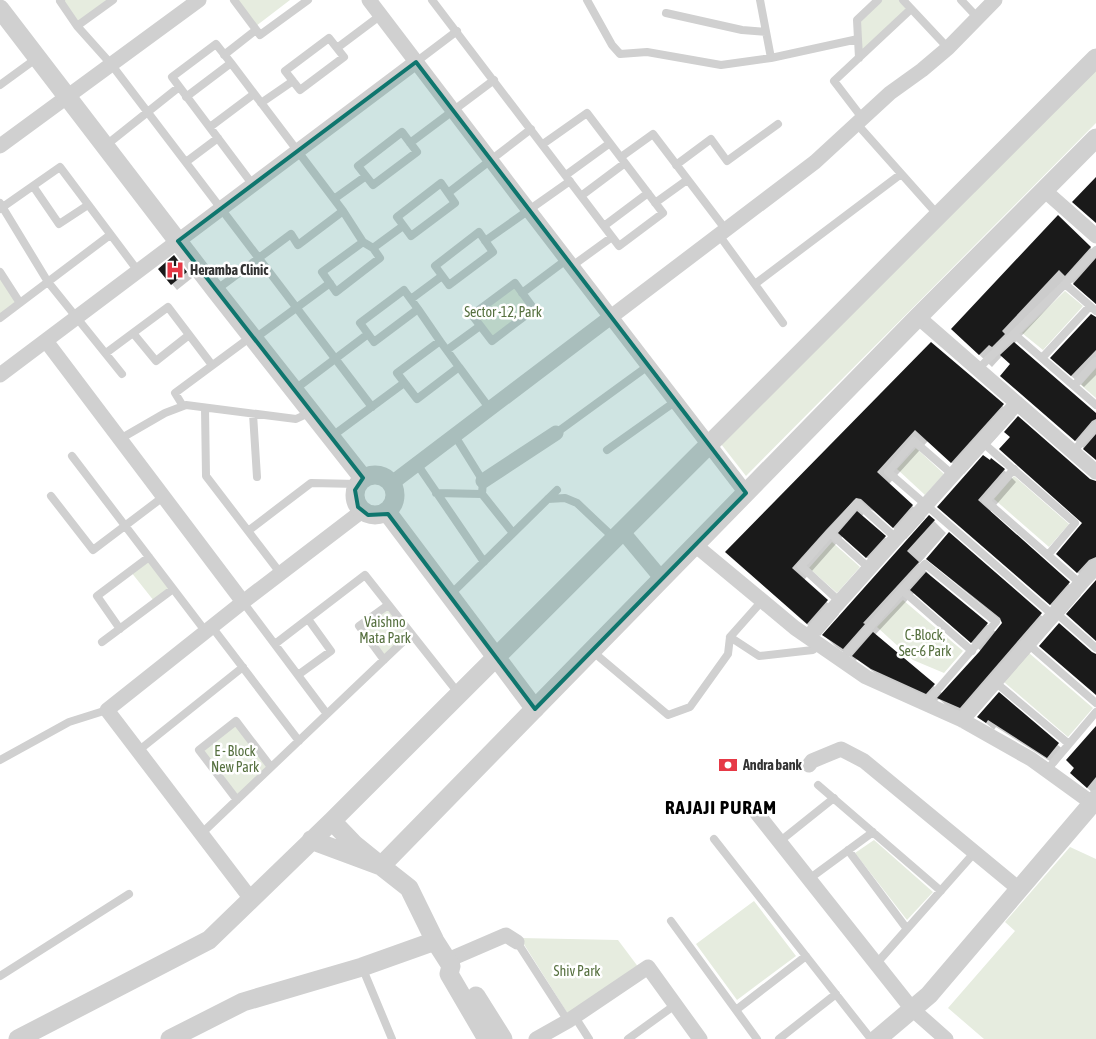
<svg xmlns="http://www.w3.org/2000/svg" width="1096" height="1039" font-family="'Asap Condensed',sans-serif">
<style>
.green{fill:#e6ecdf}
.shadow{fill:#0003;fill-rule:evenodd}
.building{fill:#1a1a1a}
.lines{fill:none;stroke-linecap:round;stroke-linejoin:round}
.service{stroke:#d0d0d0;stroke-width:8}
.minor{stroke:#d0d0d0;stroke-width:15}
.tertiary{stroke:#d0d0d0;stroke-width:19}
.marked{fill:#0f766e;fill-opacity:0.2;stroke:#0f766e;stroke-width:4;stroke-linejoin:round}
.labels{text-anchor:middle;stroke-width:5;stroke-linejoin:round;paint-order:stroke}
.poi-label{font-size:14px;font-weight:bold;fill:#333;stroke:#fff;text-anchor:start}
.park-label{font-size:14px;fill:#56703f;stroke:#fff}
.district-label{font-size:19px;font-weight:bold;letter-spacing:1px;fill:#000;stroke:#fff}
</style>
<rect width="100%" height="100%" fill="#fff"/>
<path class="green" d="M65,0H111L78,24L62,2Z
M236,0H290L256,26Z
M879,0H901L909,8L860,55L858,20Z
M1096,68V123L746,476L721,444Z
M0,275L17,303L0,316Z
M515,284L533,309L492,340L474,315Z
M1065,291L1083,306L1043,350L1022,333Z
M1096,368V398L1081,385Z
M916,448L944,474L925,495L897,469Z
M1014,476L1069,524L1049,547L994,499Z
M832,542L860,567L837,593L809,568Z
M148,559L171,589L154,601L131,572Z
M903,600L963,651L944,673L913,660L877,627Z
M388,607L409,633L384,657L362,627Z
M1029,653L1093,708L1068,737L1004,682Z
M236,724L269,767L237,797L201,751Z
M874,840L933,892L907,920L855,853Z
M1070,847L1096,859V1039H984L948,1008L1015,931L1005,922Z
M754,901L796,956L737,1000L696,944Z
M520,938L618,940L639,968L568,1014Z"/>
<path class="shadow" d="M1058,217L1096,253V304L1072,282L1014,344L1096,414V459L1002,376L1012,365L1002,356L992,367L965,341Z
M174,257L192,278L177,290L172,284Z
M1096,317V375L1084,387L1064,370Z
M931,343L1015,417L964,474L928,441L889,484L925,518L906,539L874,511L868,509L862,516L894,546L876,566L843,536L804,580L839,614L820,636L726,552Z
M1001,449L1096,482V578L1090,584L1057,554L1083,523Z
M1004,470L1016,482L990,512L1081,595L1063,616L939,507Z
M934,521L946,533L919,564L930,575L929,576L996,632L1003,623L940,570L928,558L949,534L1053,626L972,719L951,710L939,699L936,702L881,678L857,659L856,661L836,647L824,635ZM915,592L981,651L943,694L875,635Z
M999,694L1066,752L1056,765L996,727L994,730L979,717Z
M1096,728V796L1071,773Z"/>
<path class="building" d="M1096,177V223L1072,202Z
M1058,215L1091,247L1065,276L1059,270L1002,331L1005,334L992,347L989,345L979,355L951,329Z
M174,255L187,272L171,285L158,269Z
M1096,258V304L1073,284Z
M1091,314L1096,317V350L1071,376L1050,358Z
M931,342L1004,404L951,463L915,430L877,472L913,505L893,528L861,499L856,498L826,530L792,568L828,600L807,624L725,552Z
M1014,342L1096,413V419L1092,421L1075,441L1000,376L1010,364L1000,355Z
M1018,416L1090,479L1096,481V557L1089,560L1077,573L1056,554L1082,523L999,449L1010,437L1004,432Z
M1096,434V460L1083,449Z
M983,455L990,460L991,458L1005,469L978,500L1070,582L1050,605L937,507Z
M857,511L886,536L866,558L838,533Z
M929,515L935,520L907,551L919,562L863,623L865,624L843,649L822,635Z
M949,532L1042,613L960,708L937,698L979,652L1002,623L1000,618L926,559Z
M926,572L988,623L971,643L910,590Z
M1096,580V641L1066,614Z
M1059,623L1092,652L1096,654V695L1039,646Z
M873,632L935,684L926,694L871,669L852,656Z
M999,692L1059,743L1047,758L988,720L986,723L977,717Z
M1096,726V777L1087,788L1070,773L1074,768L1066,760Z"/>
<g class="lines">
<path class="service" d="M61,0L60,1L77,26
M113,0L77,26L111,64L372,407
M234,0L260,35L308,0
M432,0L619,246L663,213L587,113L543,144
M587,0L612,45L620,54L647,52L721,65L771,58L858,39
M760,0L771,58
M903,0L948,48
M961,0L977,17
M666,13L742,30L766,32
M329,38L344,57L300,90L285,71Z
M337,48L381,15
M224,55L256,30
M859,58L857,20L878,0
M416,62L457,31
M0,85L37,58
M186,97L231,63L216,44L172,77L253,185
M261,103L293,81
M863,119L834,81L911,9
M857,124L938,215
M210,127L254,94
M402,132L417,152L373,185L358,166Z
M410,143L494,80
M105,146L179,87
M621,157L653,134L726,230
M186,162L218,138
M676,165L711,139L727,161L778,124
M566,175L610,143
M441,183L455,203L411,236L397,217Z
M33,186L59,224L88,205
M448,193L531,129
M581,196L625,163
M334,199L366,176
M0,203L48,282L122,374
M655,203L687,180
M0,209L60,167L138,271
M343,211L363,242
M604,226L648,193
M479,232L493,252L449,285L435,266Z
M719,235L783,323
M485,241L570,181
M363,242L373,248L380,258L336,292L322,272Z
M373,248L403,226
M572,266L612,237
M0,272L20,303
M515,283L534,309L492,341L472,315Z
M755,284L901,174
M1065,284L1096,311
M216,290L291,234L298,245L343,211L231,63
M404,290L418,309L374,342L360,323Z
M522,293L566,260
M411,299L442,276
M418,309L440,341
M0,318L110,235
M133,333L156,361L189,335
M1014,334L1096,405
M254,339L330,283
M440,341L459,367L417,399L397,373Z
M447,350L480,326
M106,353L168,307L212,365
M1042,358L1090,306
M459,367L490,409
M978,369L1065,284L1096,250
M1074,386L1096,361
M294,390L368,334
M183,406L175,393L252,336
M205,408L206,476L281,574
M253,414L257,477
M556,433L648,366
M455,436L483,481L482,494L513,533
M331,437L404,383
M120,439L165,413L186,405L296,419L311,412
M982,442L1075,523L1048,555
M607,450L676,401
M1073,452L1096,425
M72,456L206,632
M417,464L484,562
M1014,469L986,501L1081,584
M953,475L914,441L888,472L1053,615
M436,493L482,494
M51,496L93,550L163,497
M548,499L565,498L577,503L614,538
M248,531L311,483L358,484
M830,533L869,568
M902,590L972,651
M450,595L557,490
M762,601L730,637L759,656L813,650L819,645
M839,601L801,566L857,503L896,538
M243,602L327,714
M1056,613L1096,648
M212,627L299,741
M120,629L97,596L149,557
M102,642L173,589
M275,644L365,575L459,694
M1028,644L1096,703
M592,651L668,715L690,707L728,654L730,637
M384,660L359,626L388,605
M841,660L925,564L996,622L926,703
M298,675L331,651L308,619
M995,682L1069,744
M138,751L243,667
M0,760L69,722L107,710
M1047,770L1096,712
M818,785L941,891
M237,800L199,750L236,721L271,767
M201,834L411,634
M714,839L871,1039
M779,842L834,798
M848,850L907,929
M809,879L873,832
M671,921L757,1039
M517,942L568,1021
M876,964L975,852
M362,967L392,1039
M0,976L129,894
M736,1010L806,956
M575,1017L589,1039
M628,1039L675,1005
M779,1039L836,994"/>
<path class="minor" d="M369,0L518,196L746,493
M0,146L199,0
M1044,190L1096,236
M918,317L1096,472
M46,341L243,602
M0,375L416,62
M483,481L556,433
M392,483L815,162L890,93L922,70L948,48L995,0
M622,531L662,579
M695,545L795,628L866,677L962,720L1031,759L1096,806
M808,637L1017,403
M962,720L1096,566
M809,765L812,761L841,749L864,761L1019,889
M756,812L912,1009L946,1039
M251,899L107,710L243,602L362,511
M448,960L506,935L517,942
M536,1039L568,1021L648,967L700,1039"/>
<path class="tertiary" d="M0,9L216,291L363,478
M355 495a20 20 0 1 1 40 0a20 20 0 1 1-40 0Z
M387,512L535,709
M332,821L355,845L381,866L918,317L1096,138
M311,840L381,866L409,888L435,941L451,966L449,974L487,1039
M476,996L503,1039
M18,1039L209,940L332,821L1096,58
M170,1039L243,1002L362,967L435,941
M877,1039L929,995L1096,799"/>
</g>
<path class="marked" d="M416,62L746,493L535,709L388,514L368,515L358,507L355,490L363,478L178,241Z"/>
<defs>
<g id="hospital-bare" transform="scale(1.5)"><path d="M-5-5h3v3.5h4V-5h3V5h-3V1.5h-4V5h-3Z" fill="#e63946" stroke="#fff" stroke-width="2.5" paint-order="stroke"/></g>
<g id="bank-bare" transform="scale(1.5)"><path d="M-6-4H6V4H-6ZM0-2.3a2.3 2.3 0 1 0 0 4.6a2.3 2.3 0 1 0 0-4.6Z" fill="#e63946" stroke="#fff" stroke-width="2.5" paint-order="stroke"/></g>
</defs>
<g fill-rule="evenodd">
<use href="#hospital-bare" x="175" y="270"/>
<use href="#bank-bare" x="728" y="765"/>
</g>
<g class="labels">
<g class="poi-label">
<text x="190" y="275">Heramba Clinic</text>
<text x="743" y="770">Andra bank</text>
</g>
<g class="park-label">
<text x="503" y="317">Sector -12, Park</text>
<text x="385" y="627">Vaishno<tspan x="385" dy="16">Mata Park</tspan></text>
<text x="925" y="640">C-Block,<tspan x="925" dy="16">Sec-6 Park</tspan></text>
<text x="235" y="756">E - Block<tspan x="235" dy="16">New Park</tspan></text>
<text x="577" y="976">Shiv Park</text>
</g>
<g class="district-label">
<text x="721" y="814">RAJAJI PURAM</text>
</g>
</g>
</svg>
